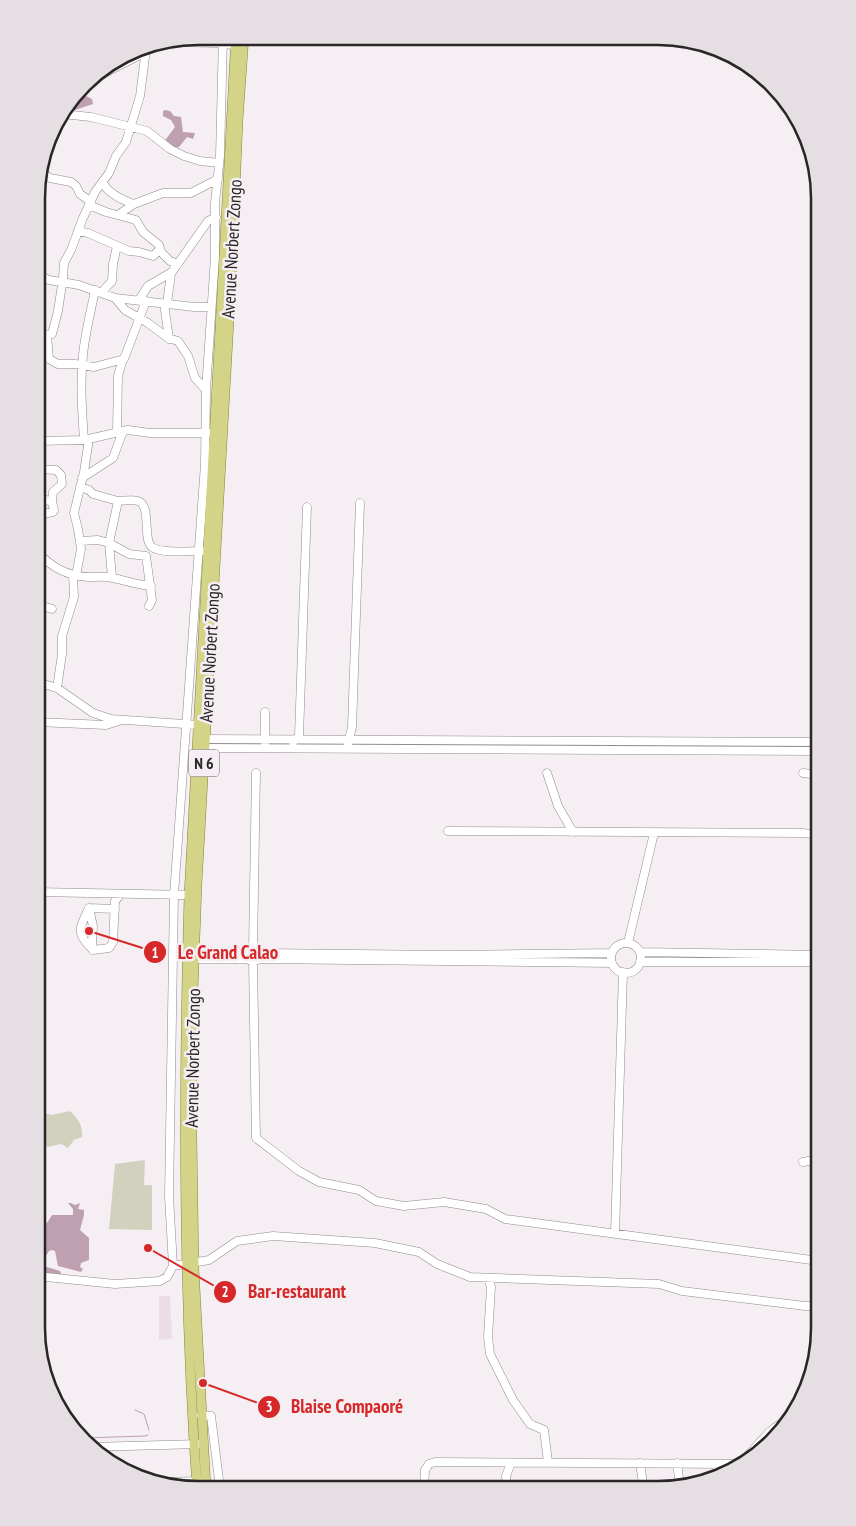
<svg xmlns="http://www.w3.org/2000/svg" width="856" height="1526" font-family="'PT Sans Narrow',sans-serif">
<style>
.built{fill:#ebdde4}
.green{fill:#d1d2be}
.water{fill:#bea0b1}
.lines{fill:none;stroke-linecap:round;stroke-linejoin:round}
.stream{stroke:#bea0b1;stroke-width:1}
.minor-casing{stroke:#908a8e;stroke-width:9}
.major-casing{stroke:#868533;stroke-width:10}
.minor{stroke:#fff;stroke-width:8}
.major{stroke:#d4d489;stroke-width:9}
.labels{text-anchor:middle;stroke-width:5;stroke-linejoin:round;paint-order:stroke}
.shield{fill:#f5eef2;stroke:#666264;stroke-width:1}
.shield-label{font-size:16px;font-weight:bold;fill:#282627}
.street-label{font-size:18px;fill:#282627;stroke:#f5eef2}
.rim{fill:none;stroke:#282627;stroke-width:2.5}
.leader{fill:none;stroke:#d62828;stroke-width:2}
.callout-dot{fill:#d62828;stroke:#f5eef2;stroke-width:2}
.mark-label{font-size:15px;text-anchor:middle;font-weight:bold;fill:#fff}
.callout-label{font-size:19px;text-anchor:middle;font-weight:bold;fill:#d62828;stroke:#f5eef2;stroke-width:5;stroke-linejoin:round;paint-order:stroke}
</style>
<rect width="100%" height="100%" fill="#f5eef2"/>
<path class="built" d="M159,1296H170L172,1339L159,1340Z"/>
<path class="green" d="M37,1111L51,1115L70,1111C78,1119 83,1125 82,1137L74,1140L68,1148L61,1144L48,1147L36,1135Z
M145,1160L144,1185H152V1230L109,1229L115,1164Z"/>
<path class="water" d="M82,94L92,99L93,104L69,112L67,108L76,96Z
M165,110L170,111L174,116L181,117L183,132L195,133L193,139L187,137L179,147L169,148L165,144L166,139L175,127L171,120L163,116V111Z
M68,1203H71L75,1205L80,1203L78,1209L84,1210V1215L80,1230L89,1238V1260L81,1263L80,1267L83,1269L81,1272L58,1266L55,1251L52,1250L49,1251L42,1262H39L37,1264L60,1271L61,1273V1276L36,1272V1216L43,1224L47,1223L52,1215H73V1209Z"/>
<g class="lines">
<path class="stream" d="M135,1410L144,1414L149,1430
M84,1438L145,1436L148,1435"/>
<g class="minor-casing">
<path id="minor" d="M170,42L216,43L241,46
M146,49L140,96L126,142L116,156L109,173L95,192L83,218L71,250L64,263L63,278L58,311L52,334L47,335L49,359L58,364H75L94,367L124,359L146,301
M87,82L138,56L147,47
M62,114L91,117L147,131L170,149L184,156L200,161L219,163
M40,170L50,178L71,182L76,186L80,194L91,202
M103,183C109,194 122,200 134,204L163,193H191L218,179
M89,205L106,212L136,220L143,232L159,245L161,252L170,261L178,264
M118,215L134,204
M78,231L88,233L129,251L139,252L153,256L160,249
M37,274L49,280L79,285L115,298L194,307H211
M102,292L112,281L113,264L117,246
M115,298L125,310L148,323L168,338L178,341L188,356L195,378L206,390
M139,300L148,286L172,272L208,221L216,217
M164,303L169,339
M167,303L171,274
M37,349L40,346H47
M117,433L118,376L123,359
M84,440C82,411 80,383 83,355C85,333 91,311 95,290
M37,441L84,440L128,430L150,433H210
M37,469L56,470L61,475L62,484L53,492L52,502
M82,478L113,458L123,431
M80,487L89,490L93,494L118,501L109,543L112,577
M118,501C124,501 132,499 138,501C152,505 142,540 152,547C161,554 191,551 202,551
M37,515L53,512L54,510L52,502L37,497
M80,541L98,540L109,543L129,554L146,556L152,600L149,606
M37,552C52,567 66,576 89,577C96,577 105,576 112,578C125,580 137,585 151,586
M76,576L81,549L78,529L74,513L84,472L89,439
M37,604L52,609
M37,682L57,688L93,713L111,719L199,725
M57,688L62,654V636L74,597L73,575
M265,712V743
M37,722L106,725L122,720
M202,739L820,742
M293,742L299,736L307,507
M348,744L352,727L360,503
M200,748L820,751
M547,773L558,806L573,832
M803,773L820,775
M448,831L803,833L820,835
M37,892L189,895
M89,908C79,930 75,932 93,950L109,948L113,942L115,901L121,894
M89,908L93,926L92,944L93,950
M89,908L115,909
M628,943L654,833
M611 958a15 15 0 1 1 30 0a15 15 0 1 1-30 0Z
M253,948L256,773
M189,951L247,952
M640,952L820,955
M260,953L449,955L612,953
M190,959H247L253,962L257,960
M247,959L246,954L248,950L256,949
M259,959L612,963
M253,962L256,1138L299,1171L319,1182L359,1190L376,1201L404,1206L444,1202L486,1209L505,1219L819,1261
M640,962H820
M803,1162L819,1159
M615,1234L623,972
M173,1266L209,1260L237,1241L273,1236L375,1243L419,1252L437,1264L470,1277L659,1284L682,1291L805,1306H819
M36,1276L115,1284L160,1281L167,1277L173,1266L169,1196L174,895L205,464L206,390L215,257V203L220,156L223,36
M488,1278L491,1287L488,1337L490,1354L513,1400L530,1424L544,1430L548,1462
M201,1415L211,1416L220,1488
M90,1447L200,1444
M640,1463L644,1490
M677,1463L680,1486
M716,1464L718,1477
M154,1482L205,1481
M424,1489L425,1470L429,1464L435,1462L732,1464C755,1459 762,1428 790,1420
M507,1489L506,1476L511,1463"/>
</g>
<g class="major-casing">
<path id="major" d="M197,1488C183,1291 183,1093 189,895L236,36
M206,1488L194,1269L192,1135V1019L197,885L231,286L238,121L244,37"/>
</g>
<use href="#minor" class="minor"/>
<use href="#major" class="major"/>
</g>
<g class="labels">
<rect class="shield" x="189" y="749.5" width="30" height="27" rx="4"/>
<g class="shield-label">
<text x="204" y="769">N 6</text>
</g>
<g class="street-label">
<text transform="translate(232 249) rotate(-87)" y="6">Avenue Norbert Zongo</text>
<text transform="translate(210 653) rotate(-87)" y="6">Avenue Norbert Zongo</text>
<text transform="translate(193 1058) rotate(-89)" y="6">Avenue Norbert Zongo</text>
</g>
</g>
<path d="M0 0H856V1526H0ZM198 45H658A153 153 0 0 1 811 198V1328A153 153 0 0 1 658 1481H198A153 153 0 0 1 45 1328V198A153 153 0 0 1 198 45Z" fill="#e5dee2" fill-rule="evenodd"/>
<path class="rim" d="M198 45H658A153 153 0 0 1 811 198V1328A153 153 0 0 1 658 1481H198A153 153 0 0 1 45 1328V198A153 153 0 0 1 198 45Z"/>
<path class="leader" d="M89 931L155 952M148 1248L225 1292M203 1383L269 1407"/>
<g class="callout-dot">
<circle cx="89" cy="931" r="5"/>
<circle cx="148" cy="1248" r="5"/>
<circle cx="203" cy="1383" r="5"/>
<circle cx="155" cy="952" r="12"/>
<circle cx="225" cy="1292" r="12"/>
<circle cx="269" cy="1407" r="12"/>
</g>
<g class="mark-label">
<text x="155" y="958">1</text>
<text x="225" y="1297">2</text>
<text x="269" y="1412">3</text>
</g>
<g class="callout-label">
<text x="228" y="959">Le Grand Calao</text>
<text x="297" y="1298">Bar-restaurant</text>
<text x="347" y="1413">Blaise Compaoré</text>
</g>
</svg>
